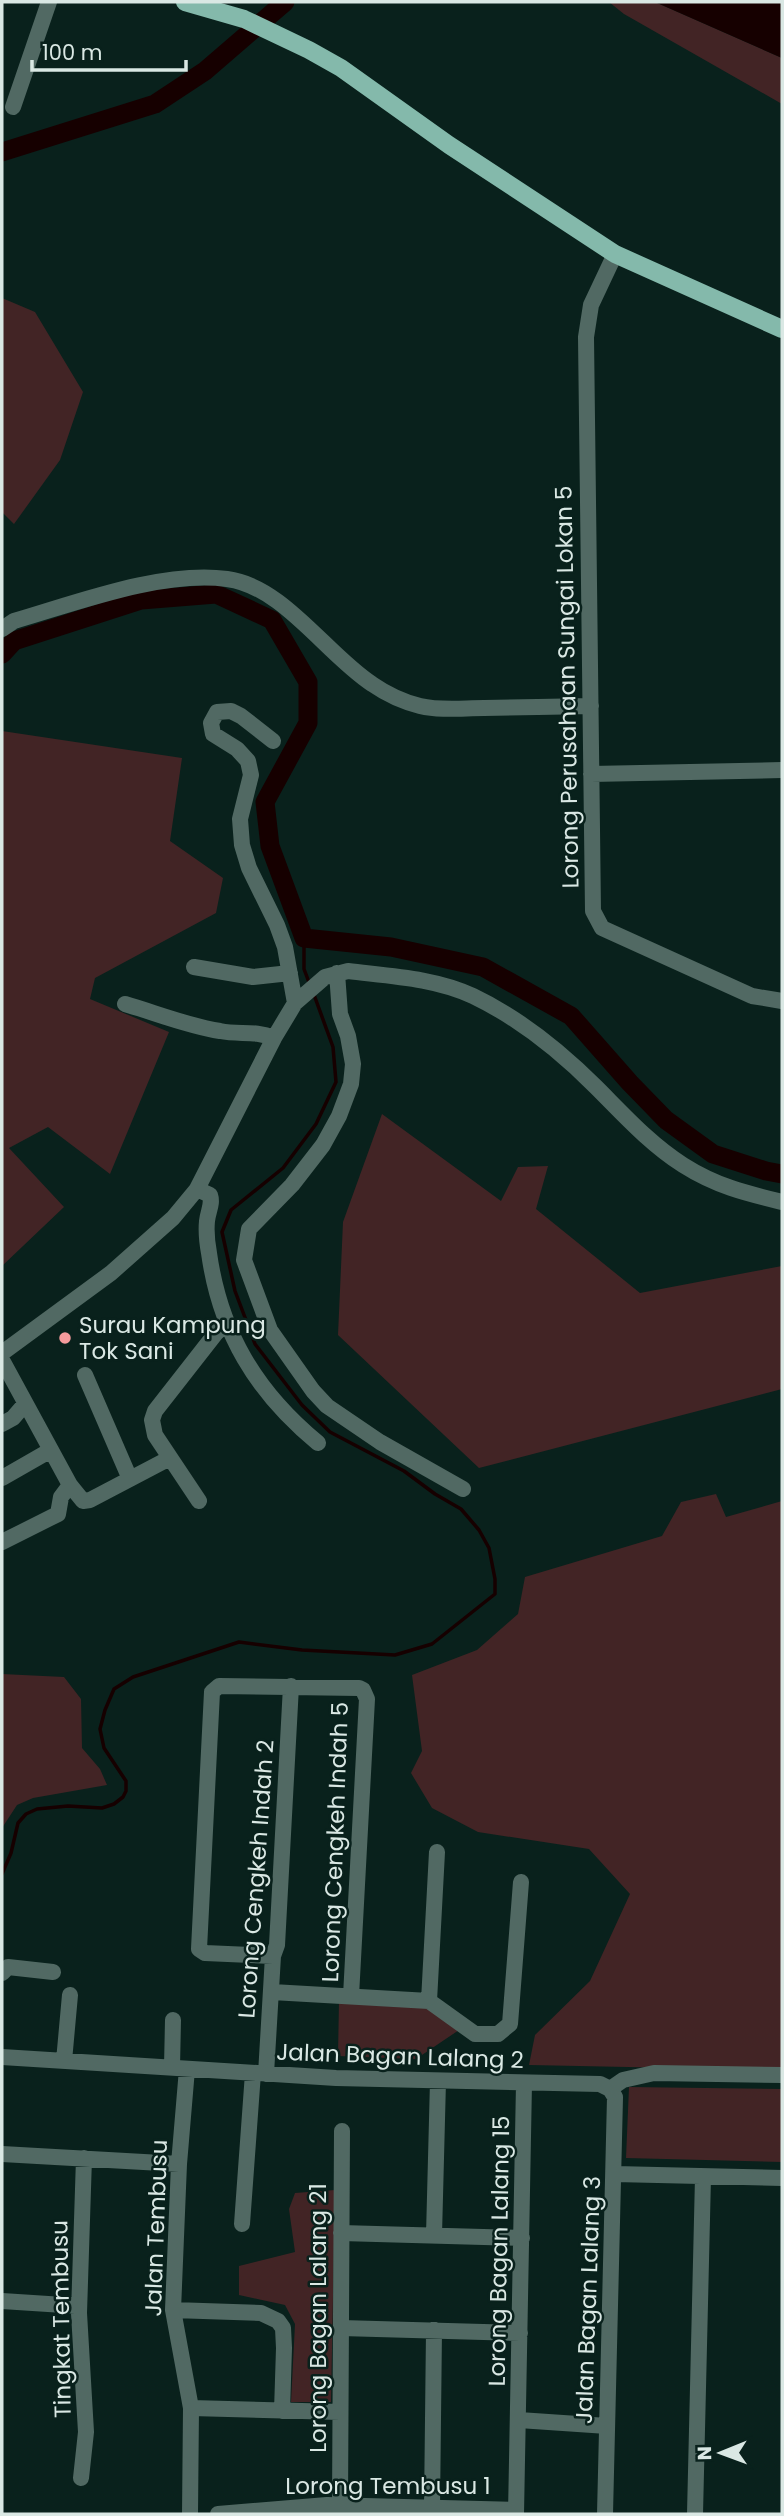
<svg xmlns="http://www.w3.org/2000/svg" width="784" height="2516" font-family="Poppins,sans-serif">
<style>
.green{fill:#422425}
.water{fill:#160000}
.lines{fill:none;stroke-linecap:round;stroke-linejoin:round}
.stream{stroke:#160000;stroke-width:3.5}
.river{stroke:#160000;stroke-width:19}
.minor{stroke:#516963;stroke-width:16}
.major{stroke:#84b9ab;stroke-width:18}
.poi-dot{fill:#f59b9c;stroke:#09211c;stroke-width:2.5}
.labels{text-anchor:middle;stroke-width:5;stroke-linejoin:round;paint-order:stroke}
.street-label{font-size:23px;fill:#dae8e4;stroke:#09211c}
.poi-label{font-size:23px;fill:#dae8e4;stroke:#09211c;text-anchor:start}
</style>
<rect width="100%" height="100%" fill="#09211c"/>
<path class="green" d="M609,2H655L782,58V104L624,14Z
M2,298L35,312L83,392L60,460L14,524L2,512Z
M2,731L182,758L170,841L223,878L216,913L95,978L90,999L169,1032L110,1174L48,1127L9,1148L64,1207L2,1266Z
M382,1114L501,1201L518,1167L548,1166L536,1209L640,1293L782,1266V1389L479,1468L338,1335L343,1222Z
M716,1494L726,1517L782,1501V2070L529,2065L535,2035L590,1981L630,1894L589,1849L478,1832L432,1808L411,1773L422,1751L412,1675L477,1650L518,1614L525,1577L662,1536L681,1502Z
M2,1674L64,1677L81,1699L82,1748L100,1769L107,1785L33,1798L17,1805L2,1828Z
M339,2000L426,2004L462,2028L416,2059L338,2056Z
M629,2087L782,2089V2162L626,2158Z
M335,2190L331,2402H291L295,2324L285,2305L239,2295V2266L295,2252L289,2209L295,2193Z"/>
<path class="water" d="M655,2H782V58Z"/>
<g class="lines">
<path class="stream" d="M304,938V969L310,985
M2,1874L11,1853L18,1823L26,1814L37,1809L68,1806L102,1808L114,1804L123,1797L126,1791V1781L104,1748L100,1729L105,1710L114,1689L133,1677L239,1642L302,1650L395,1655L432,1644L495,1594V1579L489,1548L479,1530L461,1509L435,1494L404,1471L330,1432L302,1405L255,1344L235,1291L222,1232L231,1210L283,1168L316,1124L336,1082L333,1047L313,992"/>
<path class="river" d="M2,152L155,104L205,71L285,2
M2,654L14,641L141,600L216,594L272,620L308,682V723L265,802L270,846L304,938L391,947L483,967L571,1016L630,1083L666,1120L713,1154L766,1171L782,1174"/>
<path class="minor" d="M13,107L49,2
M615,254L591,305L586,337L593,911L602,928L752,996L782,1001
M2,629L14,621C76,603 163,570 227,579C283,586 326,654 372,684C385,693 404,702 420,706C441,711 463,708 484,708C520,707 555,707 591,706
M273,741L241,716L231,711L217,712L211,723L213,734L237,749L248,761L251,775L240,819L242,845L249,868L277,925L285,947L295,1003
M591,774L782,770
M194,967L253,977L290,973
M337,973L340,1014L348,1036L353,1064L351,1084L339,1116L323,1145L292,1185L249,1229L244,1260L270,1330L313,1391L327,1406L380,1442L463,1489
M125,1004C156,1013 188,1026 220,1031C240,1035 254,1030 274,1038
M197,1189L210,1195C213,1204 208,1211 207,1221C206,1231 207,1242 209,1253C220,1332 256,1392 318,1443
M2,1353L111,1273L173,1218L197,1189L274,1038L295,1003L325,977L348,971C389,976 435,978 473,996C519,1018 560,1051 596,1087C624,1115 650,1144 683,1165C716,1186 745,1193 782,1202
M2,1360L70,1485L83,1501L90,1500L170,1458
M85,1375L130,1479
M2,1424L13,1418L25,1404
M2,1478L51,1450
M199,1501L155,1435L152,1420L155,1411L216,1333L226,1324
M2,1542L58,1514L61,1497L70,1485
M273,1956L205,1953L199,1949L212,1692L219,1686L359,1688L363,1690L367,1699L351,1996
M2,1973L8,1967L53,1972
M272,1992L429,2001L475,2034H498L510,2024L521,1882
M429,2001L437,1852
M2,2057L336,2078L600,2084L610,2089
M64,2061L70,1995
M172,2067L173,2020
M187,2069L179,2164L173,2310L191,2408L190,2514
M266,2074L273,1956L277,1945L291,1686
M610,2089L623,2080L654,2073L782,2075
M2,2154L179,2164
M615,2174L782,2178
M242,2224L253,2073
M341,2233L522,2238
M434,2235L438,2081
M2,2301L79,2306
M173,2310L261,2313L278,2321L283,2328L284,2348L282,2411
M341,2328L520,2333
M191,2408L340,2412
M519,2420L607,2426
M81,2478L86,2432L79,2313L84,2158
M340,2505L342,2131
M432,2508L434,2330
M218,2514L327,2505L516,2510
M516,2514L524,2083
M605,2514L615,2097L610,2089
M695,2514L703,2177"/>
<path class="major" d="M185,2L244,19L309,50L341,68L449,145L615,254L782,329"/>
</g>
<circle class="poi-dot" cx="65" cy="1338" r="7"/>
<g class="labels">
<g class="street-label">
<text transform="translate(567 687) rotate(-91)" y="8">Lorong Perusahaan Sungai Lokan 5</text>
<text transform="translate(335 1842) rotate(-88)" y="8">Lorong Cengkeh Indah 5</text>
<text transform="translate(256 1879) rotate(-86)" y="8">Lorong Cengkeh Indah 2</text>
<text transform="translate(400 2056) rotate(2)" y="8">Jalan Bagan Lalang 2</text>
<text transform="translate(156 2228) rotate(-88)" y="8">Jalan Tembusu</text>
<text transform="translate(499 2251) rotate(-89)" y="8">Lorong Bagan Lalang 15</text>
<text transform="translate(588 2300) rotate(-88)" y="8">Jalan Bagan Lalang 3</text>
<text transform="translate(318 2318) rotate(-90)" y="8">Lorong Bagan Lalang 21</text>
<text transform="translate(61 2319) rotate(-91)" y="8">Tingkat Tembusu</text>
<text x="388" y="2494">Lorong Tembusu 1</text>
</g>
<g class="poi-label">
<text x="79" y="1333">Surau Kampung<tspan x="79" dy="26">Tok Sani</tspan></text>
</g>
</g>
<rect width="784" height="2516" fill="none" stroke="#dae8e4" stroke-width="7"/>
<g transform="translate(721 2453) rotate(269)" stroke="#09211c" stroke-width="5" paint-order="stroke">
<path d="M0-5L12 26L0 18L-12 26Z" fill="#dae8e4"/>
<text y="-10" font-size="19" font-weight="bold" text-anchor="middle" fill="#dae8e4">N</text>
</g>
<path d="M32 60v10h154v-10" fill="none" stroke="#dae8e4" stroke-width="3.5"/>
<text x="42" y="60" font-size="21" fill="#dae8e4" stroke="#09211c" stroke-width="5" paint-order="stroke">100 m</text>
</svg>
